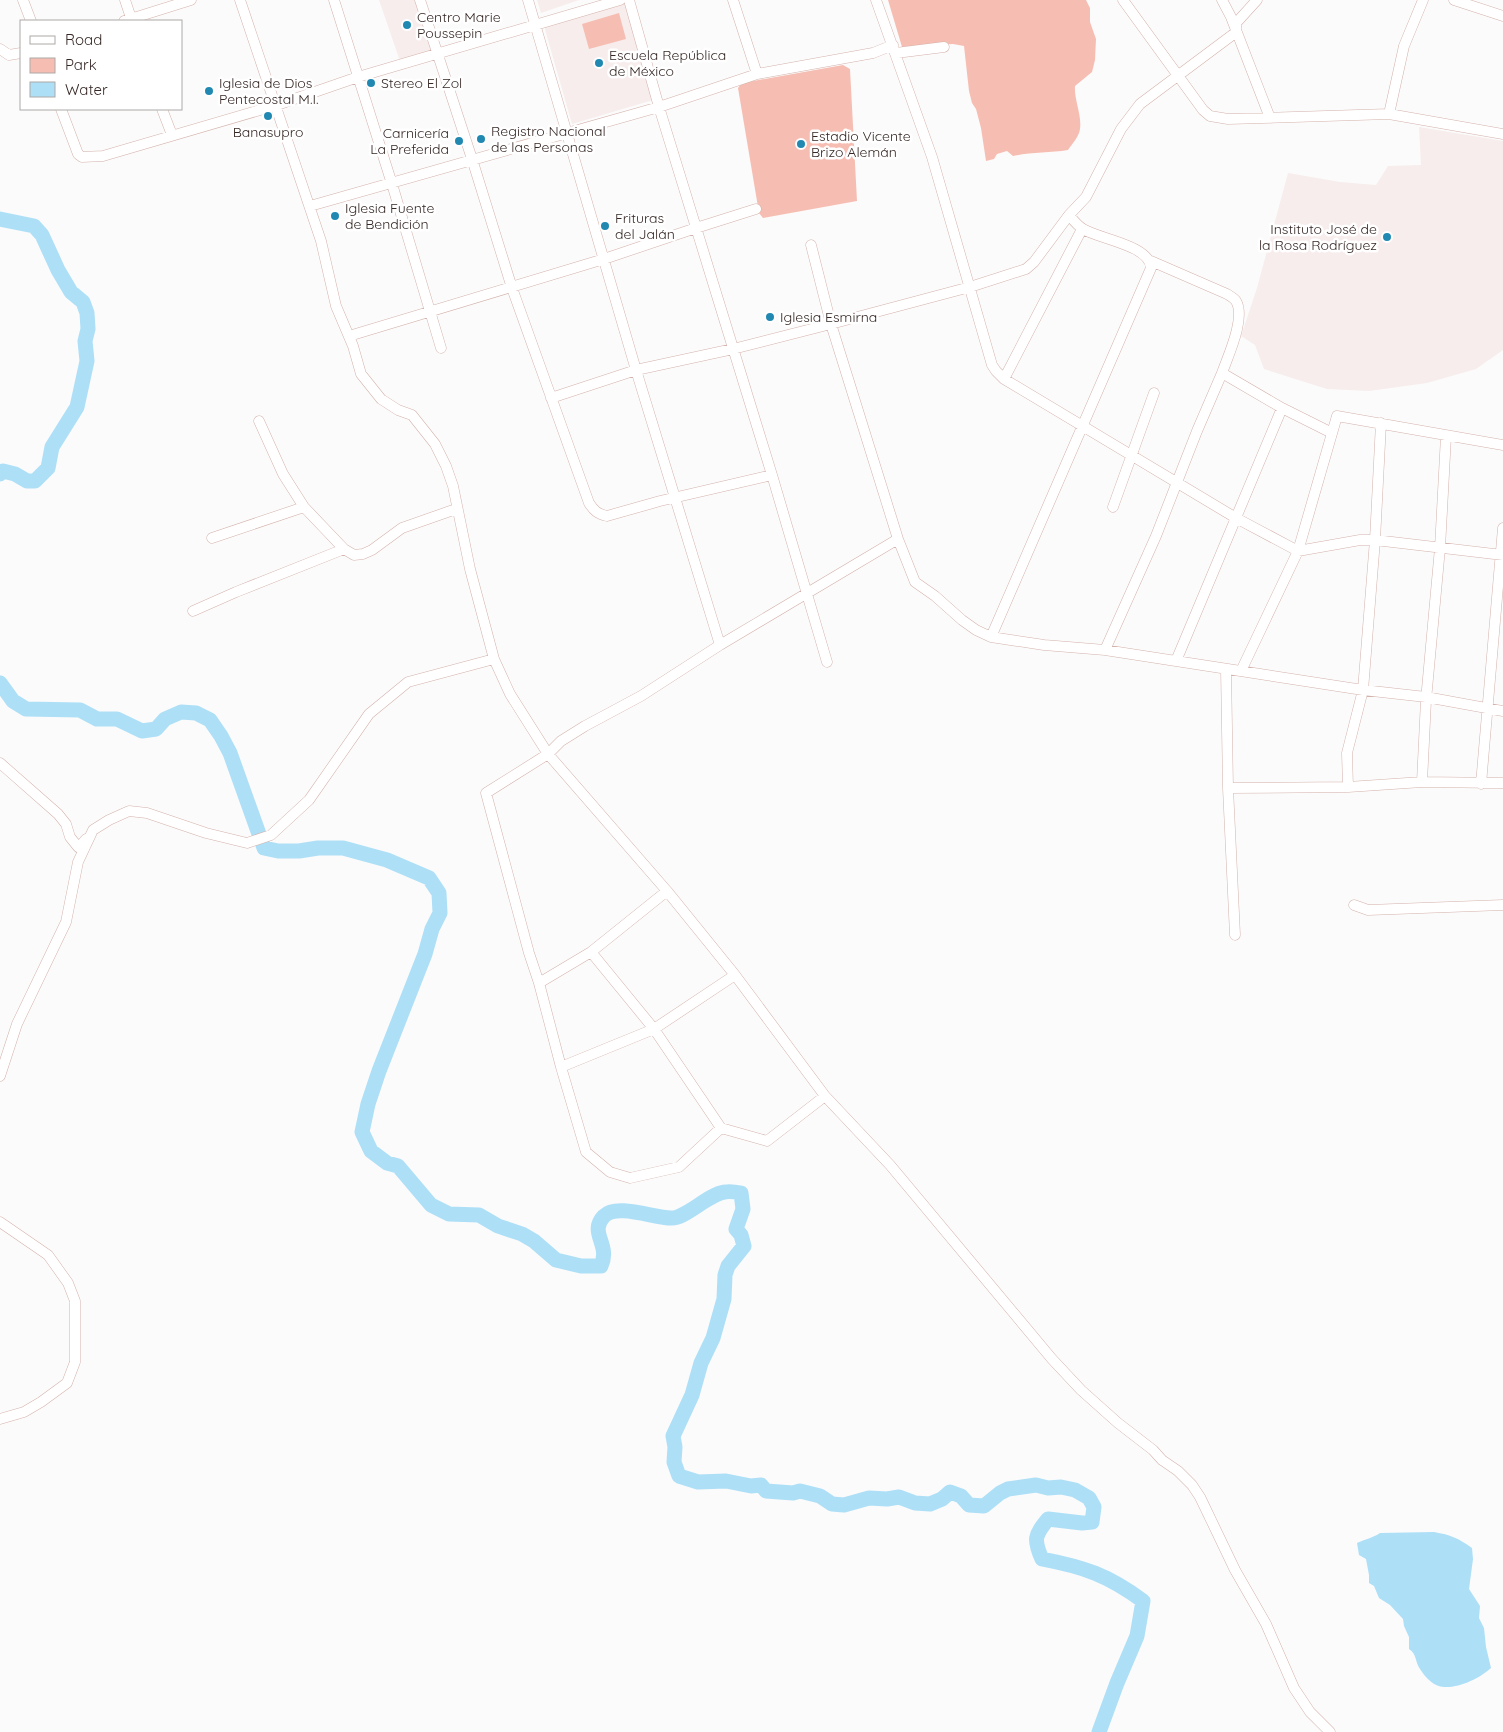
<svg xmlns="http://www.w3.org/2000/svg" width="1503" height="1732" font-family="Quicksand,sans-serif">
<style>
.built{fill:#f7edec}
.green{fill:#f6beb3}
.water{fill:#addff7}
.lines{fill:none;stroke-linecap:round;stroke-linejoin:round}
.river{stroke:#addff7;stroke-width:15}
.minor-casing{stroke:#d4b2ab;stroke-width:11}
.minor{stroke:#fff;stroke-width:10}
.poi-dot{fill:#2189b1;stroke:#fff;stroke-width:2}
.labels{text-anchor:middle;stroke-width:5;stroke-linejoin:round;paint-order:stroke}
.poi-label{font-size:14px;fill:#352825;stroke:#fff;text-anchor:start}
</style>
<rect width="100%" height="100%" fill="#fbfbfb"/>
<path class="built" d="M379,0H417L434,49L400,61Z
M537,0H579L541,13Z
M626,3L653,100L572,124L544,26Z
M1419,127L1503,141V350L1476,369L1427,383L1369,391L1327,389L1264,369L1255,345L1241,336L1257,288L1288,173L1340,182L1376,185L1388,166L1421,165Z"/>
<path class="green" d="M888,0H1086L1090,8V22L1096,39L1095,60L1092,72L1075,86C1074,100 1082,115 1080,129C1079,137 1072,144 1068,150C1050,153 1031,152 1013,156L1007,151L997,154L994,159L986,161L981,128L976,109L972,103L969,91L964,46L953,44L902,47Z
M619,13L626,39L589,49L582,24Z
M843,65L850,69L857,201L763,218L759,213L738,88L742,83Z"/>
<path class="water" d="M1434,1532C1451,1535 1458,1538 1472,1548L1473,1559L1469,1589L1480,1606L1479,1618L1484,1628L1486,1647L1491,1668C1480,1678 1460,1688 1444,1687C1434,1687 1425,1677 1420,1669C1415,1662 1417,1654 1409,1649V1637L1404,1626L1403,1619L1390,1605L1379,1598L1374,1586L1369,1583V1575L1366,1559L1359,1555L1357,1543C1365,1539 1373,1538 1380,1533Z"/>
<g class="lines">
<path class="river" d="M0,219L34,226L42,235L58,270L71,292L83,302L87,313L88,329L85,341L87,361L77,407L52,447L48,468L35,481H27L15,474L3,471L0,474
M0,683L13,701L26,709L80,710L97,719H117L142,731L156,729L165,719L181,712L196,713L210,720L221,736L230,753L264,848L278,851H299L318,848H343L387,860L429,878L439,893L440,913L432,929L425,954L379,1071L368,1104L362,1132L371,1151L387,1163L398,1166L431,1205L449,1214L479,1215L498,1226L522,1234L534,1241L556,1260L581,1266H601C611,1244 588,1233 604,1216C617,1203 654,1218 671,1218C685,1219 708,1194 725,1192C730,1191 736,1192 741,1193L743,1209L736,1229L741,1235L744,1246L728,1266L725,1275L724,1299L713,1338L701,1363L692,1395L673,1436L675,1447L674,1462L679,1476L698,1482L726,1481L751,1486L761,1485L766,1491L793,1493L800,1491L820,1496L832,1504L844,1505L869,1498L887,1499L899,1497L915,1503L930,1504L942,1499L950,1492L961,1496L969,1505L984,1506L1000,1493L1008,1489L1036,1485L1048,1488L1061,1487L1075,1490L1089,1498L1094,1507L1092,1522L1082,1523L1048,1519C1035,1535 1033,1539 1042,1559C1084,1567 1108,1575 1143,1601L1137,1636L1117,1683L1099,1732"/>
<g class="minor-casing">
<path id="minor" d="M23,0L31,21
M125,0L132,21
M240,0L321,241L336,306L353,346L361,374L381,399L398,410L412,415L435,444L446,466L453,486L470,569L494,659L510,694L548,754L667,891L735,975L825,1096L890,1165L1052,1359L1081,1390L1118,1423L1153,1450L1162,1460L1178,1471L1192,1485L1200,1497L1235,1570L1266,1624L1294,1688L1310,1712L1330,1732
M334,0L392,184L441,348
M420,0L472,159L512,288L589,503C594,511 598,514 607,516L660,501L772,475
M528,0L636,370L720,645
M629,0L659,107L772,475L827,662
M733,0L757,74
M876,0L932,157L992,365L996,371L1004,379L1236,518L1298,551L1360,540H1375L1503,555
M1123,0L1203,110L1210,116L1228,119L1389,114L1503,134
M1222,0L1231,17L1270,118
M1454,0L1503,16
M124,21L191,0
M0,49L9,55L21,53
M896,53L944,47
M61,109L78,154L82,157L103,156L277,105L358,77L620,0
M162,109L172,135
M1389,114L1404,46L1423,0
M310,206L659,107L757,74L873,53L893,45
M811,245L831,324L898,539L915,582L935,596L962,620L976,630L991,637L1044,645L1105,650L1363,690L1426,697L1503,711
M1151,261L1227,294C1230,296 1234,298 1236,301C1246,318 1228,356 1222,373
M349,336L604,259L696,228L756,209
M1004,379L1082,229
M551,398L636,370L733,349L831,324L970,287L1026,269L1034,262L1069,215L1086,197L1121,129L1140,104L1235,33L1237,22L1257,0
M259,421L283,474L304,507L344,549L354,555L363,554L372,550L402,528L456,509
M1113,507L1154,393
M212,538L304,507
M193,611L236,592L344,549
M991,637L1151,268C1150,245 1099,239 1083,229C1078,226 1073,220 1069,215
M1105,650L1156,536L1197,431L1222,373L1282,408L1332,433
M1176,661L1282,408
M1226,669L1228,788L1235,935
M1241,671L1298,551L1337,416L1503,445
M0,763L58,814L66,824L70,837L78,847L80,846L86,839
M1422,782L1426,700L1440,548L1446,436
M1481,784L1503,528
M1348,787L1347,753L1363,690L1375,540L1381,423
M1228,788L1348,787L1422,782L1503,783
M1354,905L1368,910L1503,905
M591,952L654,1029L721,1128L767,1141L825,1096
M539,983L591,952L667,891
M561,1067L654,1029L735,975
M0,1076L17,1024L66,922L78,862L93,830L109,820L129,811L147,813L206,833L247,843L271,835L309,800L369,714L408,682L494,659
M721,1128L679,1167L630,1178L610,1172L586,1152L561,1067L539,983L529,953L486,793L548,754L561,741L585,726L641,696L720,645L898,539
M0,1222L48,1255L68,1283L75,1301V1362L67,1383L41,1402L24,1412L0,1419"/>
</g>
<use href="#minor" class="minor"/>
</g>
<g class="poi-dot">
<circle cx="407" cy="25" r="5"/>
<circle cx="599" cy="63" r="5"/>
<circle cx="371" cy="83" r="5"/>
<circle cx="209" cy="91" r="5"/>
<circle cx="268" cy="116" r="5"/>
<circle cx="481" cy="139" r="5"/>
<circle cx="459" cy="141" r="5"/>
<circle cx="801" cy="144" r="5"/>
<circle cx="335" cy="216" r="5"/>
<circle cx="605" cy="226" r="5"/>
<circle cx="1387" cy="237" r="5"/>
<circle cx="770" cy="317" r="5"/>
</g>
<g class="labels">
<g class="poi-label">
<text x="417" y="22">Centro Marie<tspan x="417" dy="16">Poussepin</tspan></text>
<text x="609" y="60">Escuela República<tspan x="609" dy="16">de México</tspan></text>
<text x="219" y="88">Iglesia de Dios<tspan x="219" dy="16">Pentecostal M.I.</tspan></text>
<text x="381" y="88">Stereo El Zol</text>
<text x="491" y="136">Registro Nacional<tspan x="491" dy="16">de las Personas</tspan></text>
<text x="268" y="137" text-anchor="middle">Banasupro</text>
<text x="449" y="138" text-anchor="end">Carnicería<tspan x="449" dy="16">La Preferida</tspan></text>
<text x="811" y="141">Estadio Vicente<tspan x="811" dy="16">Brizo Alemán</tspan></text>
<text x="345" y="213">Iglesia Fuente<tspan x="345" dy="16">de Bendición</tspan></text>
<text x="615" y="223">Frituras<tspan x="615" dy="16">del Jalán</tspan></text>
<text x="1377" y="234" text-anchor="end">Instituto José de<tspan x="1377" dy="16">la Rosa Rodríguez</tspan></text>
<text x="780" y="322">Iglesia Esmirna</text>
</g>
</g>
<rect x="20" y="20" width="162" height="90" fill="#ffffff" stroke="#aea9a8"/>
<rect x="30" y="36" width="25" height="8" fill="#ffffff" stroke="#aea9a8"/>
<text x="65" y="45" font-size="15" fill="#352825">Road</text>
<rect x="30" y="58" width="25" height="15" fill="#f6beb3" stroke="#aea9a8"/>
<text x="65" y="70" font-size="15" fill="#352825">Park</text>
<rect x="30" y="82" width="25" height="15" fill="#addff7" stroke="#aea9a8"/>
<text x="65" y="95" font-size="15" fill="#352825">Water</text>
</svg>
